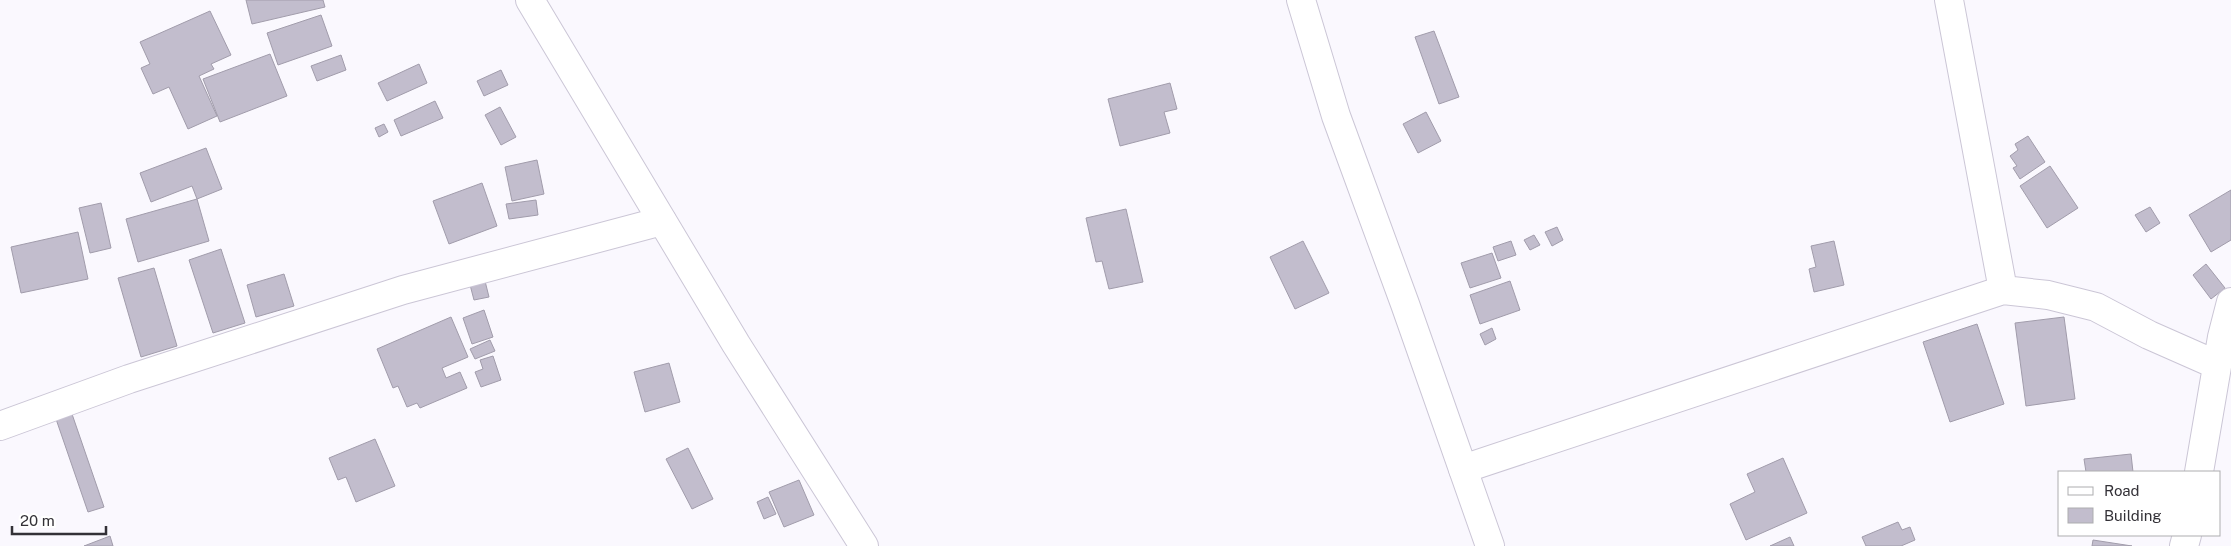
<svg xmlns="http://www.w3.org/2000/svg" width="2231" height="546" font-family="'Public Sans',sans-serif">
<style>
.building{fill:#c2bdcd;stroke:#a19cab}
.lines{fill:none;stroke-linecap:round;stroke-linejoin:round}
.street-casing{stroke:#cbc6d6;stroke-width:30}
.secondary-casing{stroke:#cbc6d6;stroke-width:30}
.street{stroke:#fff;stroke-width:28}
.secondary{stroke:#fff;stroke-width:28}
</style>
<rect width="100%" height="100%" fill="#faf8fe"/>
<path class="building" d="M246,0H323L325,7L252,24Z
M210,11L231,55L211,64L214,69L199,76L217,116L188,129L169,87L153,94L141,68L150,64L140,42Z
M321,15L332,46L278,65L267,33Z
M1434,31L1459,97L1439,104L1415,37Z
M270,54L287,96L220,122L203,79Z
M341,55L346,70L317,81L311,66Z
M419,64L427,83L387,101L378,83Z
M501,70L508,85L484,96L477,81Z
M1170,83L1177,109L1164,112L1170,133L1120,146L1108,99Z
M435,101L443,118L401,136L394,120Z
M500,107L516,137L501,145L485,115Z
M1426,112L1441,141L1418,153L1403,124Z
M384,124L388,132L379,137L375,128Z
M2028,136L2045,162L2020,179L2013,168L2017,166L2010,156L2018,150L2015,144Z
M206,148L222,189L197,199L192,186L151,202L140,173Z
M537,160L544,194L512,201L505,167Z
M2050,166L2078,208L2047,228L2020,186Z
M482,183L497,226L449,244L433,201Z
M2231,190V240L2211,252L2189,215Z
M197,199L209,241L138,262L126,219Z
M536,200L538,215L509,219L506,204Z
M101,203L111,248L90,253L79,208Z
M2150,207L2160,223L2146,232L2135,215Z
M1126,209L1143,282L1109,289L1102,261L1096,262L1086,218Z
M1557,227L1563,240L1552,246L1545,232Z
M78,232L88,279L21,293L11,247Z
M1534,235L1540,245L1530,250L1524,240Z
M1303,241L1329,293L1295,309L1270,257Z
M1511,241L1516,255L1498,261L1493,247Z
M1834,241L1844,285L1814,292L1809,269L1816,267L1811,246Z
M221,249L245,323L213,333L189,260Z
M1492,253L1501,278L1470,288L1461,263Z
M2206,264L2225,288L2211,299L2193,275Z
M154,268L177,346L141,357L118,278Z
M284,274L294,306L256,317L247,285Z
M484,277L489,297L474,300L469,281Z
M1510,281L1520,310L1480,324L1470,295Z
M484,310L493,337L472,344L463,318Z
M451,317L468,357L442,368L446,378L460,372L467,388L420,408L417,403L407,407L398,386L393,388L377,349Z
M2064,317L2075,399L2026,406L2015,323Z
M1977,324L2004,404L1950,422L1923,342Z
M1492,328L1496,339L1485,345L1480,334Z
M490,340L495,351L475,359L470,349Z
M493,356L501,380L481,387L475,372L483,369L480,360Z
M669,363L680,402L645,412L634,372Z
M72,414L104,507L88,512L56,419Z
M375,439L395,486L356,502L346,477L338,480L329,458Z
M688,448L713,499L692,509L666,459Z
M2131,454L2133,472H2086L2084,459Z
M1783,458L1807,513L1746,540L1730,504L1755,492L1747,474Z
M799,480L814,515L784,527L769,492Z
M768,497L776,514L764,519L757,502Z
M1898,522L1902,530L1910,527L1915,540L1901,546H1866L1862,537Z
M110,536L113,546H84Z
M1790,537L1794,546H1770Z
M2093,540L2132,546H2092Z"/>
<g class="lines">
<g class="street-casing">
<path id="street" d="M2003,290L2048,295L2096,307L2149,335L2217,365
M0,426L129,379L403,290L662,221
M1464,471L1463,469L2003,290L1949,0
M2199,472L2222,337L2231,302
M2184,546L2187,535"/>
</g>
<g class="secondary-casing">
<path id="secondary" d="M530,0L736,344L864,546
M1301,0L1336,116L1405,304L1490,546"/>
</g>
<use href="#street" class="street"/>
<use href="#secondary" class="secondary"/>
</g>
<rect x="2058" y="471" width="162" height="65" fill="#ffffff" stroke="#adadaf"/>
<rect x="2068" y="487" width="25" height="8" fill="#ffffff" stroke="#adadaf"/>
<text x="2104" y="496" font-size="15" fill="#333137">Road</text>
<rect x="2068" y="508" width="25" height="15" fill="#c2bdcd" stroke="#adadaf"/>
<text x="2104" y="521" font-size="15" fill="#333137">Building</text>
<path d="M12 526v8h94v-8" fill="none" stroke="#333137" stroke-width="2.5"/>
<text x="20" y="526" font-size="15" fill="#333137" stroke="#ffffff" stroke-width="4" paint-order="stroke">20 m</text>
</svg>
